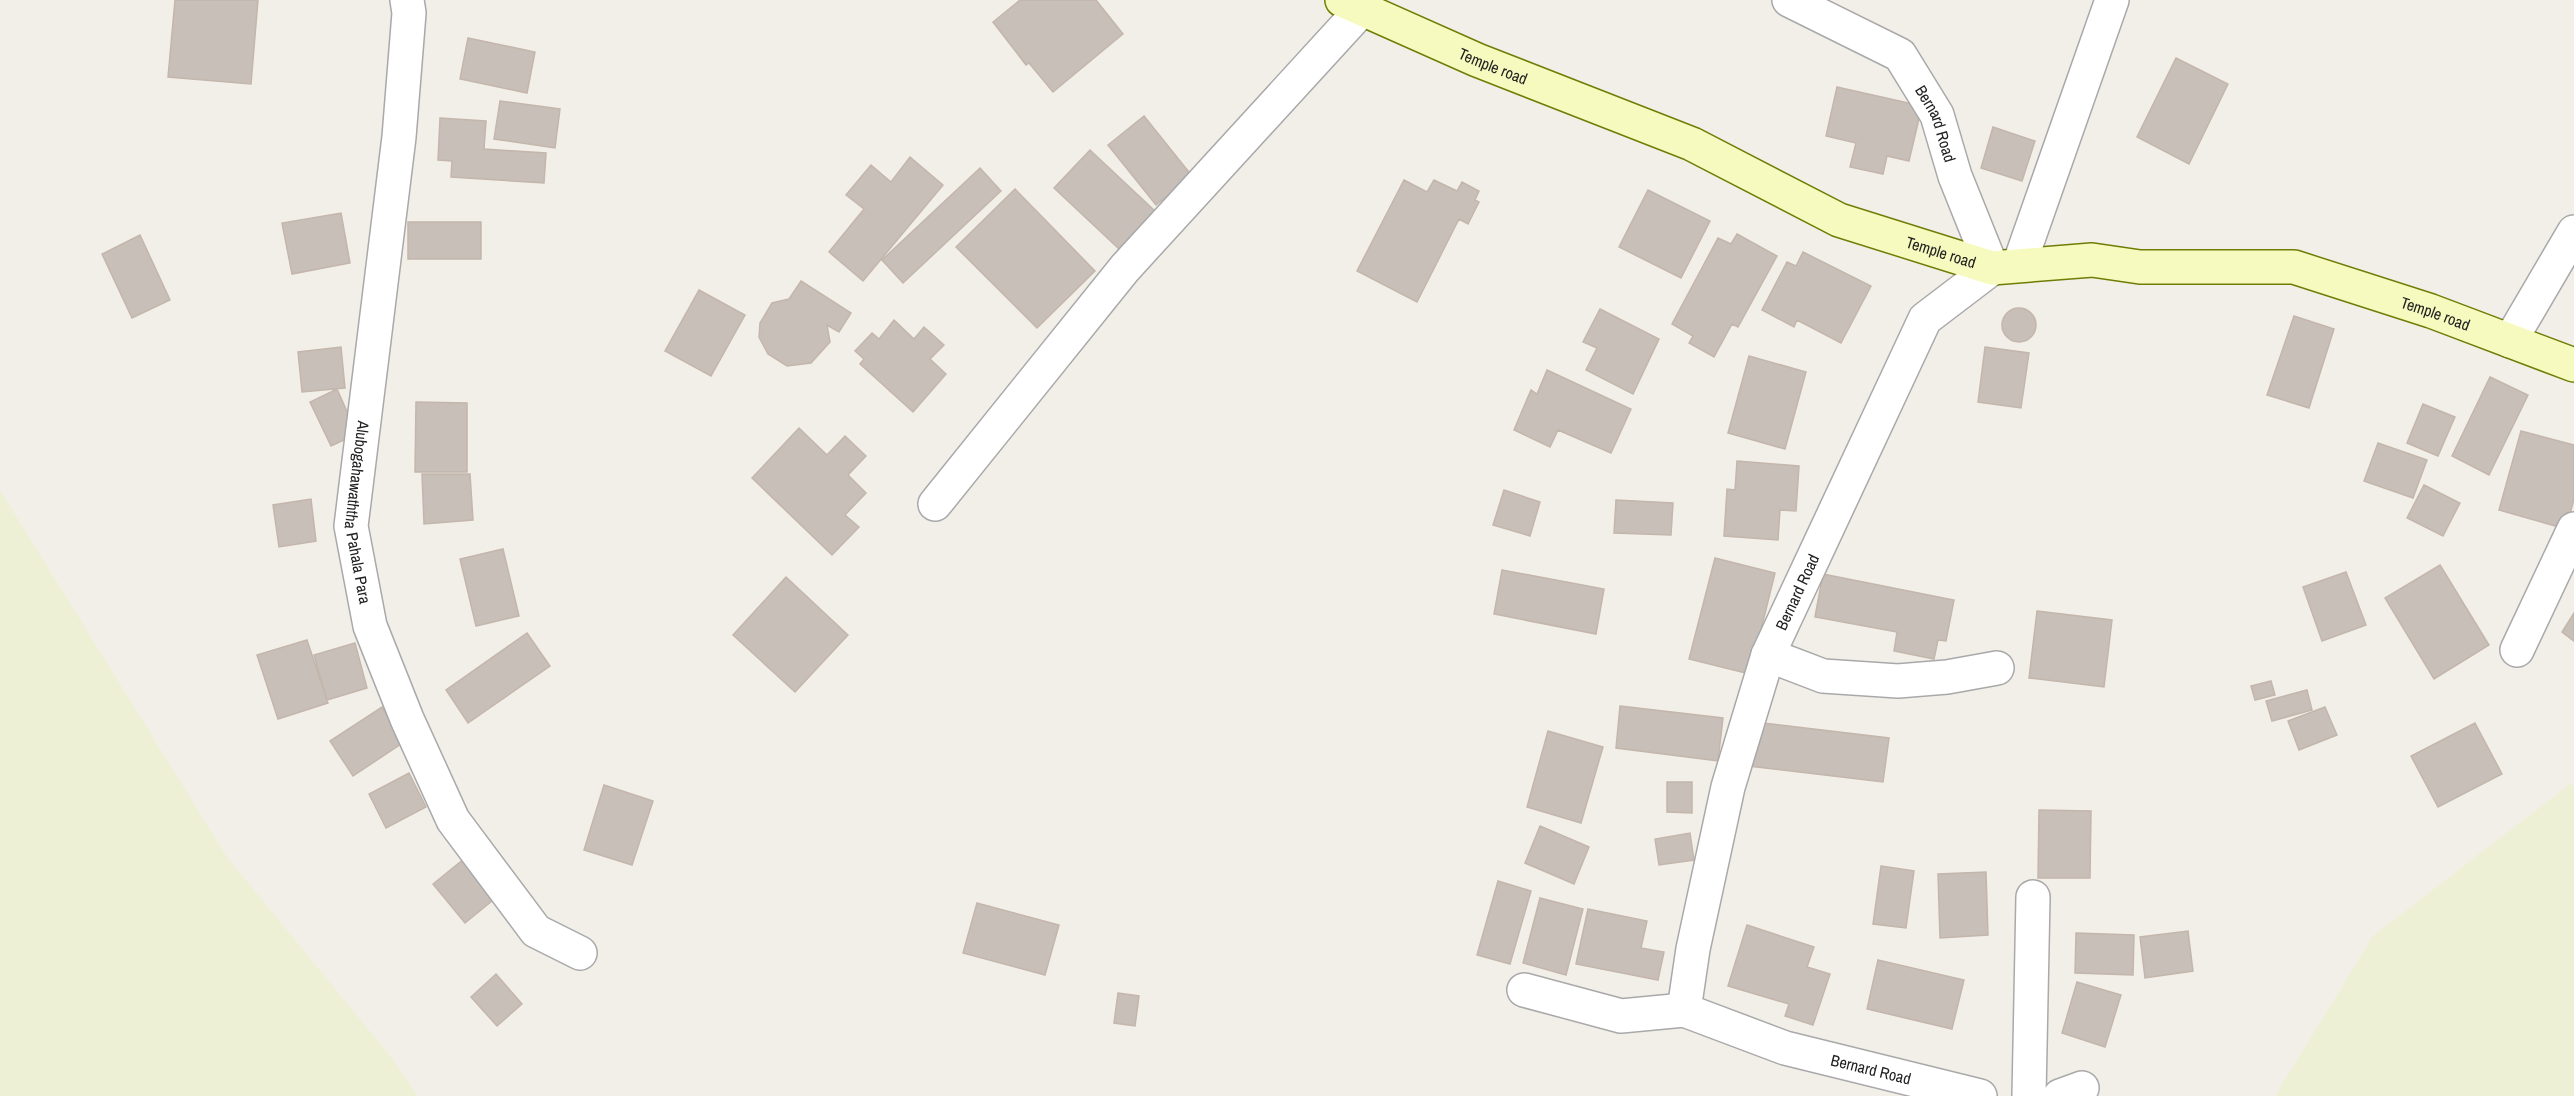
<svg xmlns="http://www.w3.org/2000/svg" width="2574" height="1096" font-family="'Archivo Narrow',sans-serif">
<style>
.farmland{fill:#eef0d5}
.building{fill:#c7bfb8;stroke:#c4b6ab;stroke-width:1.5}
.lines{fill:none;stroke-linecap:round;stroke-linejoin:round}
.street-casing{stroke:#a9a9a9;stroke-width:36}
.secondary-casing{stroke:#707d05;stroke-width:36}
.street{stroke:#fff;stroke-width:33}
.secondary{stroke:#f7fabf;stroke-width:33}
.labels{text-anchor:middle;stroke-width:4.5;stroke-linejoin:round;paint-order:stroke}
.street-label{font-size:16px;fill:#222;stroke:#fff}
</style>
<rect width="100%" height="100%" fill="#f2efe9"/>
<path class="farmland" d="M0,490L227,857L391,1057L418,1096H0Z
M2570,784L2574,785V1096H2275L2373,936Z"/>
<path class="building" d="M175,0H258L251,84L168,77Z
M1020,0H1096L1123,34L1053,92L1029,63L1026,65L993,22Z
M468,38L535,52L527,93L460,79Z
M2176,58L2228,84L2189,164L2137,137Z
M1837,87L1922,106L1909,161L1887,156L1883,174L1850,167L1856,143L1826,136Z
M500,101L560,109L555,148L494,139Z
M1144,116L1192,176L1156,205L1108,145Z
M440,118L486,121L484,149L546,153L544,183L451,177L452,161L438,160Z
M1993,127L2035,141L2022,181L1981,168Z
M1090,150L1155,211L1119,249L1054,188Z
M910,157L943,185L863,281L829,252L864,209L846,195L871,165L891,182Z
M980,168L1001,191L903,283L882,260Z
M1404,180L1427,192L1434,180L1457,191L1462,182L1479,191L1475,200L1479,202L1468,224L1459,219L1417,302L1357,271Z
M1015,189L1095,271L1037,328L956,247Z
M1648,190L1710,221L1681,278L1619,247Z
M341,213L350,263L292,274L282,223Z
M408,222H481V259H408Z
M1737,234L1777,256L1738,327L1732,324L1714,357L1689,343L1693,336L1672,324L1718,238L1731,244Z
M140,235L170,300L132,318L102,254Z
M1803,252L1871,286L1841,343L1797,320L1794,327L1762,310L1787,262L1796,266Z
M801,281L851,313L839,332L827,325L830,342L811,363L787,366L768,354L759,337L760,323L772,303L789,299Z
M699,290L745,315L711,376L665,351Z
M2002 325a17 17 0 1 1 34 0a17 17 0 1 1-34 0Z
M1600,309L1659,339L1633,394L1586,370L1597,348L1583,342Z
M2294,316L2334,329L2309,408L2267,395Z
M894,320L914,339L924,327L944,345L930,359L946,374L913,412L860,364L864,359L855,351L872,333L879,339Z
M341,347L345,388L302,392L298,352Z
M1985,347L2029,353L2021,408L1978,402Z
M1749,356L1806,372L1785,449L1728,433Z
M1547,370L1631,409L1611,453L1558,430L1550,447L1514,430L1531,390L1537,394Z
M2490,377L2528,395L2489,475L2452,456Z
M337,389L357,434L331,446L310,402Z
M416,402L467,403V472H415Z
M2423,404L2455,417L2438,456L2407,443Z
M799,428L827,455L845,436L866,456L848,475L866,493L845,515L859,527L832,555L752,478Z
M2521,431L2574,445V499L2566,529L2499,510Z
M2378,443L2427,460L2413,498L2364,481Z
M1737,461L1799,466L1796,511L1780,510L1778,540L1724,536L1727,489L1735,490Z
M422,474H470L473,520L424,524Z
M2424,485L2460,503L2443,536L2407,518Z
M1504,490L1540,502L1530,536L1493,525Z
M311,499L316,541L279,547L273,505Z
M1616,500L1673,503L1671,535L1614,533Z
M503,549L519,616L476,626L460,559Z
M1715,558L1775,573L1750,674L1689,659Z
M2440,565L2489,645L2434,679L2385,598Z
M1502,570L1604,589L1596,634L1494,614Z
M2346,572L2366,625L2322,641L2303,587Z
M1823,574L1954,600L1946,641L1938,640L1934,659L1894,651L1897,632L1815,617Z
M786,577L848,635L795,692L733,635Z
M2037,611L2112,620L2104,687L2029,678Z
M2574,613V641L2562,632Z
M527,633L550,666L468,723L446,690Z
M307,640L328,703L278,719L257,655Z
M355,643L367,688L327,700L314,655Z
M2271,681L2275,695L2255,700L2251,686Z
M2307,690L2312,710L2272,721L2266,701Z
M1620,706L1723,718L1718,761L1616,748Z
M382,707L404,742L353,776L330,741Z
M2325,707L2337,735L2299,750L2288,721Z
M1755,722L1889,738L1883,782L1749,766Z
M2475,723L2502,774L2438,807L2411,756Z
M1548,731L1603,747L1581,823L1527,807Z
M409,773L426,807L386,828L369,794Z
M1667,782H1692V813L1667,812Z
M604,785L653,801L632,865L584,850Z
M2039,810L2091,811L2090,878H2038Z
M1540,826L1589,847L1574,884L1525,863Z
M1690,833L1694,860L1659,865L1655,839Z
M465,858L497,897L465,923L433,884Z
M1881,866L1914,871L1906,928L1873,924Z
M1986,872L1988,935L1940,938L1938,874Z
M1498,881L1531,891L1510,964L1477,955Z
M1540,898L1583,909L1566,975L1523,963Z
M977,903L1059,925L1045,975L963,953Z
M1588,909L1647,921L1641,948L1664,952L1658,980L1576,964Z
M1747,925L1814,947L1807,967L1830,974L1813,1025L1785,1016L1789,1004L1728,986Z
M2188,931L2193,971L2145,978L2140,937Z
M2076,933L2134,935L2133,975L2075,973Z
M1878,960L1964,980L1952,1029L1867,1009Z
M496,974L522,1004L497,1026L471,997Z
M2077,982L2121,995L2105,1047L2062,1033Z
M1118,993L1139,996L1135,1026L1114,1023Z"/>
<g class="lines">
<g class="street-casing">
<g id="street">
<path id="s1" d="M407,0L409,13L399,137L351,526L370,626L407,719L453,820L536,931L580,953"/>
<path id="s2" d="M1789,0L1900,55L1937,115L1955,176L1992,268L1925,319L1768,655L1728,787L1693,949L1684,1010L1785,1048L1980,1096"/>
<path d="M2019,265L2112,0"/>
<path d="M2510,341L2574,232"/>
<path d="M935,504L1125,268L1362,9"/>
<path d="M2517,650L2574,529"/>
<path d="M1768,655L1823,676L1898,681L1947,677L1997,668"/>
<path d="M1524,990L1621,1016L1684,1010"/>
<path d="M2029,1096L2033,897"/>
<path d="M2060,1096L2082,1088"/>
</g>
</g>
<g class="secondary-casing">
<g id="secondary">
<path id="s3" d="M1342,0L1477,60L1692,144L1839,220L1992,268L2092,260L2140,267H2294L2431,311L2574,365"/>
</g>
</g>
<use href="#street" class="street"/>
<use href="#secondary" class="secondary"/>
</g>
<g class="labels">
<g class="street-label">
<text dy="6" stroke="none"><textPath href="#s3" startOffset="165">Temple road</textPath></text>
<text dy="6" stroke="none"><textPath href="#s2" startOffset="202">Bernard Road</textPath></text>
<text dy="6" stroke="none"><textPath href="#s3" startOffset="651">Temple road</textPath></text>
<text dy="6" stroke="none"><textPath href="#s3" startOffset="1156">Temple road</textPath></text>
<text dy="6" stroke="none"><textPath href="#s1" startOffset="516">Alubogahawaththa Pahala Para</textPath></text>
<text transform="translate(1797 592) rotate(-65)" y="6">Bernard Road</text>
<text dy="6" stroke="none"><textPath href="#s2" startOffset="1374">Bernard Road</textPath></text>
</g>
</g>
</svg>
